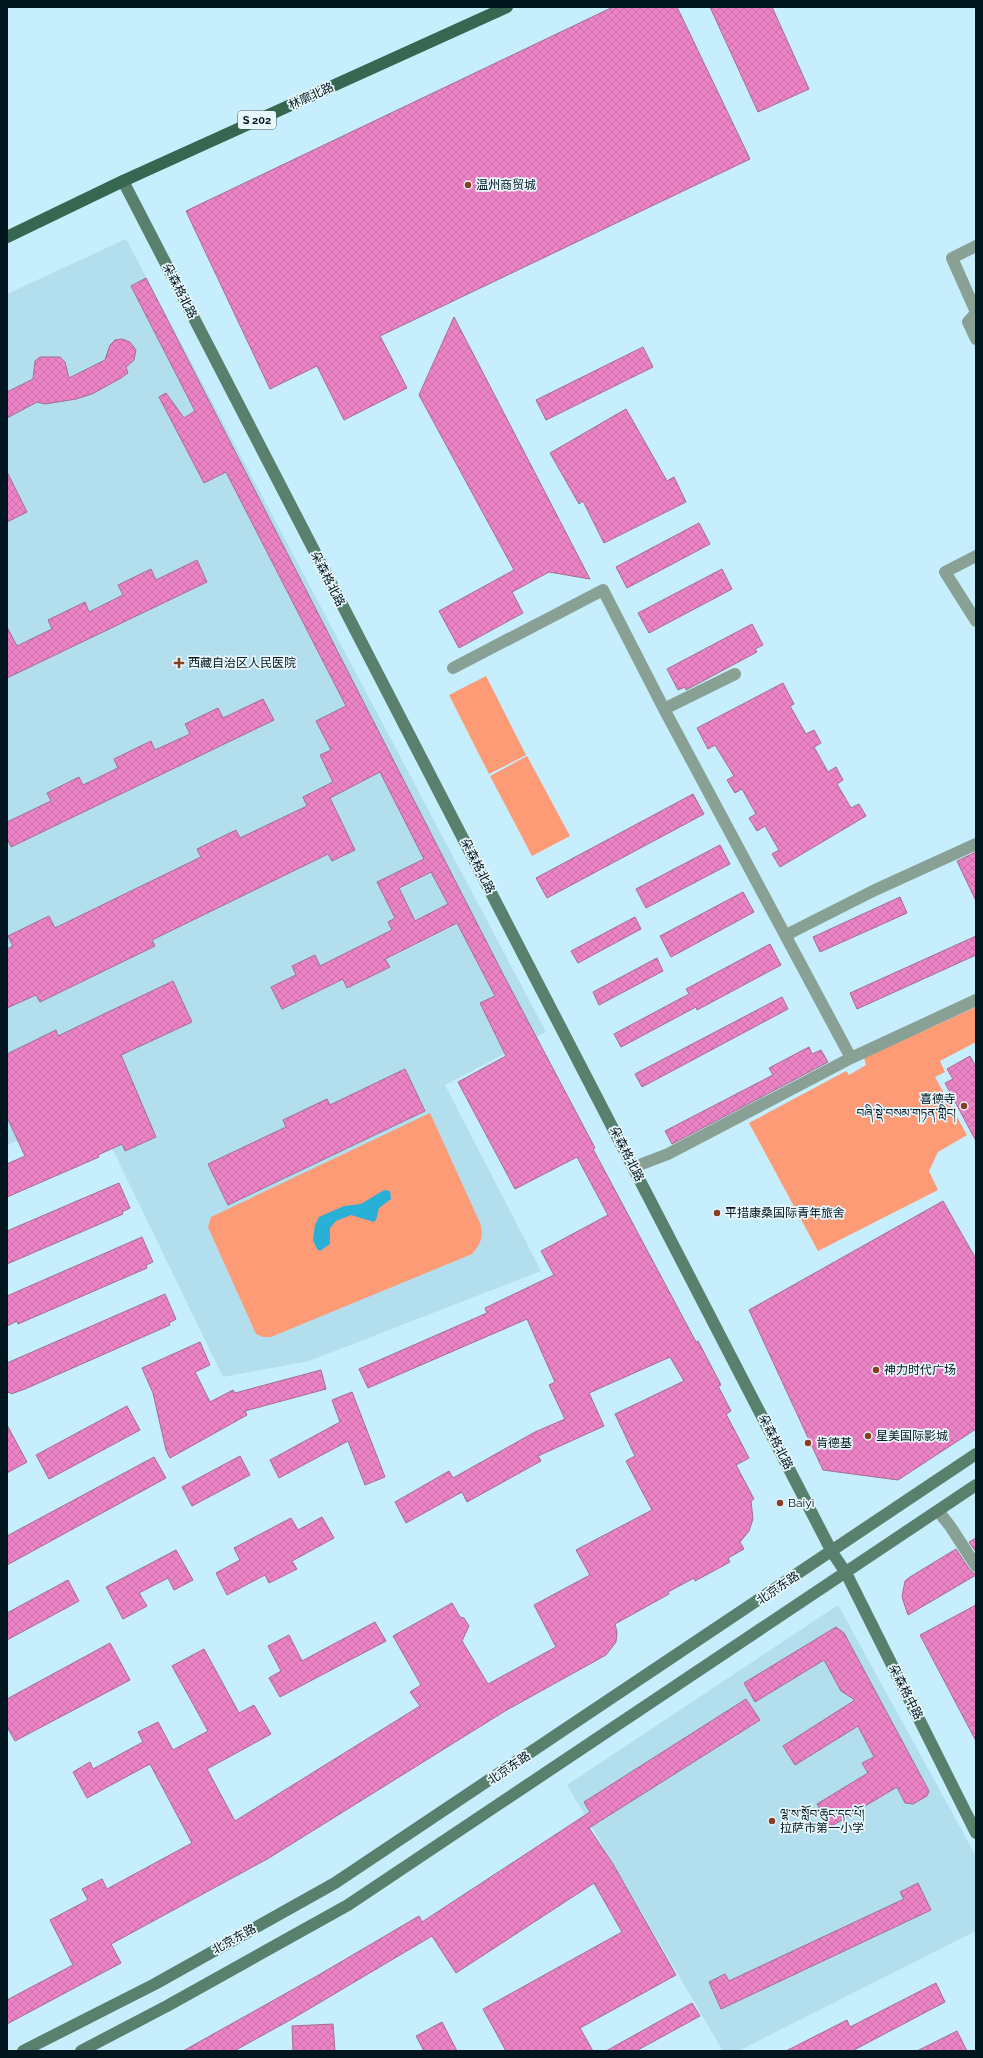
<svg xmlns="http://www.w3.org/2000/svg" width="983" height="2058" font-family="Raleway,'Noto Sans SC','Noto Serif Tibetan',sans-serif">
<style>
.built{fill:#b2deee}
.green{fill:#fc9b75}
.water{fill:#29b0d6}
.building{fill:url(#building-cross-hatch);stroke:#a26f8e;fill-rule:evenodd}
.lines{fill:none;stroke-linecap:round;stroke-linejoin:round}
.street{stroke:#88a194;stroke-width:12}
.secondary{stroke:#59806c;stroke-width:12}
.primary{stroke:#366750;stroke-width:12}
.poi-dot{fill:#883f21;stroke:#e9f7fc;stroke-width:1.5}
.labels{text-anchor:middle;stroke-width:3.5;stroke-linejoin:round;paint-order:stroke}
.shield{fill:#e9f7fc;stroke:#465961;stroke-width:1}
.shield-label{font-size:11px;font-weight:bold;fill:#00151e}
.street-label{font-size:12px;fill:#00151e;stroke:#e9f7fc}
.poi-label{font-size:12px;fill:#00151e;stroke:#e9f7fc;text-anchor:start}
</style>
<defs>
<pattern id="building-cross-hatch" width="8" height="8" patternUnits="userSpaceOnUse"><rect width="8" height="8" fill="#ed83c7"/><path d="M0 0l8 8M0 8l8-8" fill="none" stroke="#c970aa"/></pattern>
</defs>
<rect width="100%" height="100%" fill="#c6eefd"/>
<path class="built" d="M126,239L546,1032L445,1085L541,1271L309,1361L223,1377L93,1109L7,1145V294Z
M838,1605L976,1856V1931L738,2051H723L567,1785Z"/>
<path class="green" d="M486,676L526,755L489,774L449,695Z
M527,756L570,836L532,856L490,776Z
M976,1007V1042L940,1061L945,1072L935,1077L967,1135L938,1152L929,1171L938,1190L818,1251L749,1123L846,1071L849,1075L866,1065L864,1058Z
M430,1113L480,1223C484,1236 481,1244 472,1254L271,1337H263L256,1334L208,1227L211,1217Z"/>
<path class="water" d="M384,1190L390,1191L391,1199L379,1208L376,1220L374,1222L351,1215L336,1221L330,1228V1244L320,1251L317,1249L313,1240L315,1225L319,1217L344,1206L361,1204Z"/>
<path class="building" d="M613,7H677L750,159L380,336L407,388L344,420L317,366L270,389L186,211Z
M710,7H772L809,89L758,112Z
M146,278L504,976L595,1148L593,1149L696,1342L698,1341L721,1385L718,1386L731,1411L726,1414L749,1458L736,1465L754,1499L751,1501L753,1519L749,1531L740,1542L744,1549L728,1558L730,1562L695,1581L694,1578L668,1592L669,1594L615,1624L617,1632L616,1642L606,1655L505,1711L269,1858L111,1944L121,1963L7,2024V2000L73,1965L50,1920L88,1900L82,1889L102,1879L107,1889L192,1843L150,1764L87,1798L73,1772L90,1762L93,1769L143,1742L138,1732L158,1722L173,1750L208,1731L172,1666L204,1649L239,1713L254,1705L271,1734L207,1769L235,1821L420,1706L410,1692L421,1685L393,1636L452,1603L460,1617L464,1618L469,1626L462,1641L488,1684L556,1647L534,1605L590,1575L576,1550L652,1510L626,1461L635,1456L615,1414L684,1381L670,1357L589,1393L604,1426L538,1456L541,1461L467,1502L462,1492L406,1523L395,1502L449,1471L453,1478L535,1432L565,1419L549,1385L555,1382L527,1319L368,1388L359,1369L487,1313L485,1308L554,1275L541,1251L608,1215L577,1157L515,1189L458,1082L506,1056L480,1003L495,996L457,923L385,959L390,967L347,988L343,979L282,1009L271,987L296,975L292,966L315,955L320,966L392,930L388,922L395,918L377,882L424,859L380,772L330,798L355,850L332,861L328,854L152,940L155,946L40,1002L36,995L7,1008V949L13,946L8,936L49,916L55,928L201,857L197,849L236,830L240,838L307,806L303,797L333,782L320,755L331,750L316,721L346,706L226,472L204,483L159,397L166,393L184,418L195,411L131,286ZM431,872L448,904L415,921L399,888Z
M454,317L590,579L549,572L512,592L523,613L459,648L439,611L514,570L419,395Z
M122,339L130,342L136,350L134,360L126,367L128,373L121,378L92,394L76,399L45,404L37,402L7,418V392L33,379L35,361L40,357H60L65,362L69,378L105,360L110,345L115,340Z
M643,347L653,367L546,420L536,400Z
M626,409L667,481L674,477L686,502L604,543L583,501L579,504L550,453Z
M7,472L27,512L7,522Z
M699,523L710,544L627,588L616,567Z
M197,560L207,582L7,678V627L17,646L52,629L48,620L85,602L89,612L123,595L118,585L151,569L156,580Z
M722,569L732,589L649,633L638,613Z
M752,624L763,645L755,649L757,652L686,690L685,687L678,690L667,669Z
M783,683L794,704L790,706L806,734L814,730L821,743L814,747L828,772L836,767L843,780L837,784L851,808L859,804L866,816L780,867L772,854L779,850L765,826L757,831L749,818L756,814L742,789L735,793L727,780L734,776L715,745L708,749L697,728Z
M263,699L274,720L11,847L7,838V822L51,801L47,793L79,777L83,785L118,768L114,759L151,741L155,750L190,734L185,724L218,708L223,718Z
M693,794L704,814L547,898L536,878Z
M720,845L730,864L646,908L636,889Z
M976,852V901L957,861Z
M743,892L754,912L671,957L660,936Z
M900,897L907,913L820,952L813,937Z
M635,917L641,929L578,963L571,951Z
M976,936V955L857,1009L850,993Z
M770,944L781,965L697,1010L696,1007L621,1047L614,1034L689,994L686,989Z
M657,958L663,971L599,1005L593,992Z
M173,981L192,1022L121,1055L156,1137L125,1151L122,1144L98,1155L99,1157L7,1197V1164L25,1156L7,1117V1054L56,1030L58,1036Z
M782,997L788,1009L642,1087L635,1074Z
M809,1047L812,1054L821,1050L828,1062L672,1144L665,1131L773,1075L769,1068Z
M970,1056L976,1067V1141L945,1083L953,1079L947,1069Z
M405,1069L425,1111L228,1205L208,1164L286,1127L283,1120L327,1099L330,1105Z
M119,1183L130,1208L122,1212L123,1214L7,1264V1231Z
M943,1201L976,1259V1429L898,1480L823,1470L749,1310Z
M142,1237L153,1262L146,1265L147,1268L18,1324L17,1321L7,1326V1296Z
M165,1294L176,1319L169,1323L170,1325L25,1389L11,1394L10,1392L7,1393V1363Z
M200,1342L210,1365L195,1372L210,1402L233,1390L235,1393L321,1370L326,1389L245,1411L247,1415L170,1458L166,1450L153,1393L142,1368Z
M352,1392L385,1477L365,1485L348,1441L279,1478L270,1460L340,1422L332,1400Z
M127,1406L140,1430L49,1479L36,1455Z
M7,1425L27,1462L7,1473Z
M240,1456L250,1475L192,1506L182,1487Z
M154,1457L166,1478L7,1565V1536Z
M322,1517L334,1538L292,1561L297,1569L269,1583L265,1575L227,1595L216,1573L240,1560L234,1548L291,1518L298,1530Z
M976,1538V1552L969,1542Z
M956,1549L970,1570L976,1575L908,1615L902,1597L905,1581L910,1577Z
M176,1550L193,1580L174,1590L168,1578L139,1593L147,1606L123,1619L106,1587Z
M68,1580L79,1601L7,1640V1613Z
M976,1605V1741L920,1635Z
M375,1622L386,1641L280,1697L269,1678L281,1671L268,1646L289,1635L302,1661Z
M836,1627L844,1633L929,1791L927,1796L913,1804L905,1803L897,1787L830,1827L817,1804L868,1773L862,1763L874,1757L858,1726L795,1765L783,1746L855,1700L841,1691L824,1660L755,1702L744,1683Z
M110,1643L130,1680L15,1741L7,1727V1699Z
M746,1699L760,1720L589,1828L613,1864L676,1975L580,2028L593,2051H506L483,2009L622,1932L594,1883L456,1973L432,1936L292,2019L234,2051H183L317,1976L419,1916L422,1922L590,1812L584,1802Z
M918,1883L931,1910L721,2009L709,1982L725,1974L729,1981L904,1899L900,1892Z
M936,1983L945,2002L852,2051H786L847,2020L850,2027Z
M692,2003L700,2016L636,2051H606Z
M442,2022L457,2051H424L416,2036Z
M333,2024L335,2051H293L292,2026Z
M957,2031L967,2051H917Z"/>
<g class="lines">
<path class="street" d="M976,246L952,258L976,312
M976,313L968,322L976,339
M976,556L945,572L976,621
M453,668L603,590L664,709L851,1058
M664,709L735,674
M786,935L875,890L976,844
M634,1167L668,1154L851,1058L976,1000
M938,1511L950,1526L976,1566"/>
<path class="secondary" d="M123,181L832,1552L846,1573L976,1833
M23,2051L155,1984L335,1883L976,1454
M81,2051L167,2006L348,1905L976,1485"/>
<path class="primary" d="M7,237L123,181L507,7"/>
</g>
<g class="poi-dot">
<circle cx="468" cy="185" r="4"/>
<path d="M177 657h4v4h4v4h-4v4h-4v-4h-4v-4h4z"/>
<circle cx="964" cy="1106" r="4"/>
<circle cx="717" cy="1213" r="4"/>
<circle cx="876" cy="1370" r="4"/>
<circle cx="868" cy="1436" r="4"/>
<circle cx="808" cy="1443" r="4"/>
<circle cx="780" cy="1503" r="4"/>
<circle cx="772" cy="1821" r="4"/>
</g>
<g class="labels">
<rect class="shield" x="238" y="111" width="38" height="18" rx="3"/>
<g class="shield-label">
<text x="257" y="124">S 202</text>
</g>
<g class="street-label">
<text transform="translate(311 96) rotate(-24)" y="4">林廓北路</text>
<text transform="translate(180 291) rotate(63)" y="4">朵森格北路</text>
<text transform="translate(328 579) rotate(63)" y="4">朵森格北路</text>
<text transform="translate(478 866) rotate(63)" y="4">朵森格北路</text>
<text transform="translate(627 1154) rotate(63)" y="4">朵森格北路</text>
<text transform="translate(776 1442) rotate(63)" y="4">朵森格北路</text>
<text transform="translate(778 1588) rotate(-34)" y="4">北京东路</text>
<text transform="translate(906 1692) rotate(63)" y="4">朵森格中路</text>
<text transform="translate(509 1768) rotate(-34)" y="4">北京东路</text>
<text transform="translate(234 1939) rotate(-29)" y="4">北京东路</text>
</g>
<g class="poi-label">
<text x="476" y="189">温州商贸城</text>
<text x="188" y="667">西藏自治区人民医院</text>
<text x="956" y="1103" text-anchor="end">喜德寺<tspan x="956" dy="14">བཞི་སྡེ་བསམ་གཏན་གླིང།</tspan></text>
<text x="725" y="1217">平措康桑国际青年旅舍</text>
<text x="884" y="1374">神力时代广场</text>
<text x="876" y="1440">星美国际影城</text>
<text x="816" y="1447">肯德基</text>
<text x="788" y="1507">Baiyi</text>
<text x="780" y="1818">ལྷ་ས་སློབ་ཆུང་དང་པོ།<tspan x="780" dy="14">拉萨市第一小学</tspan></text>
</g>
</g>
<rect width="983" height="2058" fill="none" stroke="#00151e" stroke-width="16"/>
</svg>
